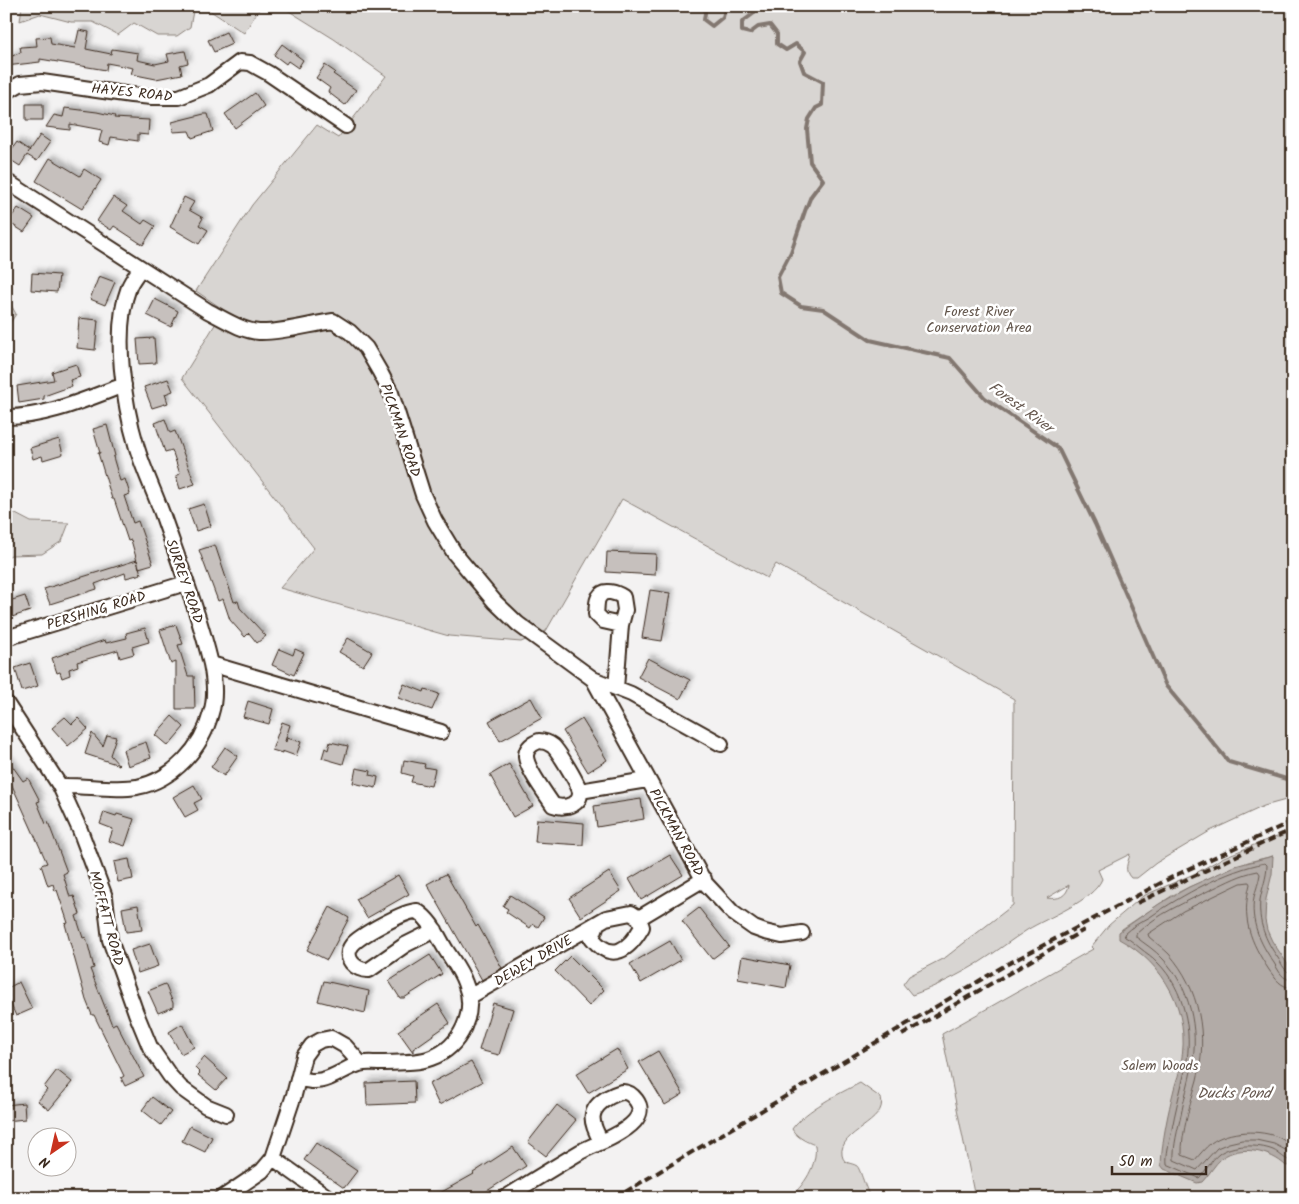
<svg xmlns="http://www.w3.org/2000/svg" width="1299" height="1204" font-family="Kalam,sans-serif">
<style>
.built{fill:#e6e3e2}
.green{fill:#d8d5d2;stroke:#8a8078;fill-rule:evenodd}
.water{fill:#b2aba7;stroke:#827770}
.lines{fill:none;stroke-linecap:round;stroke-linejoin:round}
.shore{stroke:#6b5e55;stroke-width:1}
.stream{stroke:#827770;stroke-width:4}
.building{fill:#c6c0bd;stroke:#3b2a1e;filter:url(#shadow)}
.minor-casing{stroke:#3b2a1e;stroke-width:18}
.minor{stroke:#fff;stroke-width:14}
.rail{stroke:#3b2a1e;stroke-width:4;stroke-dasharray:8 4;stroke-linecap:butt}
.labels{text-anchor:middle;stroke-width:5;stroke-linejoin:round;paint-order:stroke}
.street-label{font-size:14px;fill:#3b2a1e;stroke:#fff}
.park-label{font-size:14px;fill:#62554b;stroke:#fff}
.water-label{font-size:15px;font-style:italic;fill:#65574e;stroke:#fff}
</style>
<defs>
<filter id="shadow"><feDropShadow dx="3.5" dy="-3.5" stdDeviation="2.5" flood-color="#0004"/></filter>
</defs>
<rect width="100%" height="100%" fill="#f3f2f2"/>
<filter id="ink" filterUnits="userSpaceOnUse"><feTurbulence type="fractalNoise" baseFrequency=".02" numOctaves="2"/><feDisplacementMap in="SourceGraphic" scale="10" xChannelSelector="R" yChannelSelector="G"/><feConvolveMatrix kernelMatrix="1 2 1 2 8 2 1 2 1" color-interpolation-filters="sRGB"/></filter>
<g filter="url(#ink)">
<path class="built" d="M6,6H64L34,7L6,14Z"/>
<path class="green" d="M22,6H194L190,27L177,36H157L134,23L118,35L93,22H71L40,14L20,21Z
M203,6H261L244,33Z
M281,6H1293V798L1264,806L1210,831L1156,863L1137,878H1131C1123,870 1128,863 1130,854L1098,870L1102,879C1093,901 1048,917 1027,930C1011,940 996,952 980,962C959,975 935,987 912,995L903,984L909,976L946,957L1013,905L1014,699L776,564L767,578L622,499L546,631L521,642L449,636L280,588L314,548L182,378L224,310L196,291L252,205L317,125L338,138L386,76L334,39ZM1069,885C1067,896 1059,900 1047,898Z
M6,296L16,314L6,329Z
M6,509L31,522L69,523L62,541L42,554L11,555L6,558Z
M1285,835L1290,841L1293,852V1198H975L942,1034L1093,949L1091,947L1109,925L1143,896L1196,873L1224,857L1269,839ZM1273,856L1119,935L1122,929L1173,895L1189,887L1248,862Z
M860,1083L881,1098C888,1123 838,1131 842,1155C844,1165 851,1162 857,1166C860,1168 866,1191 871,1198H788C804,1187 818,1164 815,1145C807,1142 796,1137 792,1129C805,1110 840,1093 860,1083Z"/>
<path class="water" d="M1273,856L1272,874L1266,899L1265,920L1267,930L1272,941L1293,972V1165L1286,1166C1271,1151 1240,1144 1222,1158C1214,1165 1209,1175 1202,1182L1197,1183L1164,1169L1161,1165C1162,1140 1168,1113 1174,1089C1176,1081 1180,1072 1181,1063C1191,1012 1165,964 1119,939V932L1159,904L1189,887L1235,866Z"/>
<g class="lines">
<path class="shore" d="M1293,974C1285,973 1282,964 1278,958C1265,940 1258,922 1260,900C1262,888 1267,877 1267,865L1265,863C1227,870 1182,895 1150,917C1141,922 1131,927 1124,934L1125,937C1131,940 1135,944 1140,948C1146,953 1153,957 1158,963C1184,989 1193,1031 1186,1066C1181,1089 1175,1111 1171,1134C1169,1144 1166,1154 1167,1164L1199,1178C1206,1171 1211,1160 1219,1154C1232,1144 1258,1144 1273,1150C1280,1153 1285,1161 1293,1161
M1293,980C1282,980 1279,971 1274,963C1260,943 1250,922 1254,897C1256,889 1259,882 1260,874L1258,871C1241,874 1227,882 1212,889C1186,902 1157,914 1136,934V937C1145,944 1155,950 1163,959C1190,987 1199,1029 1192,1066C1189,1083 1184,1098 1181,1115C1178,1129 1173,1146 1174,1160L1197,1170L1217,1148L1229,1143L1242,1140H1256L1274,1144L1293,1154
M1293,988C1280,987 1276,979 1269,970C1250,941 1241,919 1250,884L1249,882L1241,883L1183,911L1148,934L1149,937C1156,943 1163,948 1169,954C1200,989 1208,1036 1197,1080C1191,1101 1181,1134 1182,1155L1195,1160C1200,1154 1205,1148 1211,1143C1228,1130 1261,1129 1280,1138C1284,1140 1288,1144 1293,1147"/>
<path class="stream" d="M706,6L704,20L712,26L723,17L726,6
M758,6L753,14L742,22V31L750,33L758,27L770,25L777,34V44L786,50L796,44L805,52L800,61L804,72L823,82L822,105L816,108L809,119L807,129L810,162L823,180L811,196L805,211L791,252L778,277L781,293L801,306L823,309L870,340L950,358L985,398L1058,448L1095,524L1166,686L1229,762L1293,781"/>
</g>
<path class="building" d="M79,30L89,32L86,49L111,54L112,49L138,53L137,60L155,64L169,61L167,54L185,51L188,63L180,65L182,74L156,79L131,74L133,68L107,63L106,70L40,59V62L6,66V59L21,52L20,47L37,46L36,38L50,37L51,44L75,48Z
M226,32L232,44L214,52L208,40Z
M282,44L303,60L298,68L288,61L286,64L274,55Z
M325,65L335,72L333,74L356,90L345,105L328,92L330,88L316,78Z
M255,93L264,106L235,128L225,114Z
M26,104H43V120H26Z
M65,108L97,112L115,116L114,118L149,120L148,135L138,134V141L111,137L109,145L99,142L102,130L70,124V130L46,127L54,115L63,117Z
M204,114H208L213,131L192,138L189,131L173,132L172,122Z
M40,135L50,142L37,161L27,155L20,166L6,157L17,142L30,151L28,153Z
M50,158L80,176L84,169L101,180L82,209L36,181Z
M113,197L127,206L123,211L142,224L145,220L155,226L143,245L114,226L111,230L97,221Z
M184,197L194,202L189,210L203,218L199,225L208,230L199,244L170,227Z
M18,208L34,218L24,232L8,222Z
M32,273L59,275L57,292L31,290Z
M99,276L115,282L105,305L90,299Z
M155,299L178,311L171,327L147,315Z
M79,318L98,320L95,350L77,348Z
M154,338L156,363L139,364L137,339Z
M76,364L80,377L70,380L72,386L44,396V399L19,403L17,386L54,380L52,372Z
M168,379L173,391L165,394L168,403L152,408L144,387Z
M165,419L170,433L175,431L195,484L180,489L176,476L180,474L172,450L165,452L155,423Z
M107,425L115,456L113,457L120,481L125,479L130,494L124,496L133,523L138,521L153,564L139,568L131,540L128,541L114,499H112L98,453H100L93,429Z
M59,439L63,454L43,460L42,456L33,459L30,448Z
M204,504L211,526L196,531L188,509Z
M215,545L234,602L238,601L240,608L266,636L257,643L249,633L245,637L230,620L223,599L218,601L199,550Z
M607,552L656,554L655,575L606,572Z
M137,560L141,574L126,578L125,573L95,584L97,589L50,604L44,589Z
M650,590L670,593L662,641L642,638Z
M25,596L30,611L6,619V602Z
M176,625L183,644L178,645L188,676H194L195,709H176V662L171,664L160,630Z
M145,628L149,642L132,647L134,654L120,658L118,650L77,662L78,666L69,669L70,675L62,678L60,672L57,673L52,658L105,640L106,643L127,638L126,633Z
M348,638L372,652L363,666L339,652Z
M279,649L293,655L295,649L304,653L294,675L272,665Z
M648,658L690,680L680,699L638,677Z
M30,663L38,686L22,691L15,668Z
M404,684L424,692L425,689L439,694L432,710L398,698Z
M531,698L542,718L500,741L489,721Z
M248,701L273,709L269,724L243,717Z
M172,716L184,727L168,746L155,735Z
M65,717L72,724L78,718L88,729L68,746L52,728Z
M582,719L607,760L588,772L563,731Z
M282,722L290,725L285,741L286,742L287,738L301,742L296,756L282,751V753L272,750Z
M92,733L103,746L107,735L116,737L110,755L119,765L85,754Z
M146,742L151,758L128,766L123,750Z
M330,742L348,746L343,764L322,758L325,748L328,750Z
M225,747L238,756L224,776L211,767Z
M6,757L23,781L28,778L40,801L37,802L46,824L48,822L67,872L63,874L70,897L74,896L80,914L76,916L83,938L86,937L94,968L90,969L112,1025L116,1023L144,1077L125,1086L121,1078L124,1076L94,1015H92L86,1000L65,924L68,923L57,890L55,891L53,884L48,886L41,865L47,863L6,772Z
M404,760L425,764L424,767L435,769L431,786L411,782L413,776L402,773Z
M509,764L533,806L513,817L490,775Z
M356,768L371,771L370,775L378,777L376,788L353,783Z
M194,785L202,799L194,803L198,810L185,817L173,797Z
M641,799L644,819L597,827L594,806Z
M104,812L116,816L117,814L134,819L125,846L109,841L113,829L100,824Z
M537,819L584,823L583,845L535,842Z
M670,855L683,875L641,900L629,879Z
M129,859L133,879L118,882L114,862Z
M609,872L621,891L581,917L569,898Z
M446,874L476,927L478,925L502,968L482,980L427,884Z
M398,875L409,894L367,918L356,899Z
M510,895L544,917L538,927L533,924L530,928L506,912L508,909L503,906Z
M138,905L142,930L126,932L122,908Z
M330,907L349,918L327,960L307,950Z
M699,908L729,946L712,959L682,921Z
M670,941L681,960L641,983L630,964Z
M150,944L158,966L138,973L131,950Z
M430,955L442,974L404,998H400L389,981Z
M570,956L604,990L589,1006L555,971Z
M742,956L790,965L786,988L738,979Z
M324,981L369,991L365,1013L318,1001Z
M19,982L32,1009L16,1016L8,998L9,996L6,989Z
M165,984L173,1003V1007L158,1013L148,991Z
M493,1003L513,1009L499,1055L479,1050Z
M438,1004L450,1023L413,1049V1052L398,1031Z
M182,1024L194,1047L181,1054L169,1032Z
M617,1049L628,1069L588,1093L576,1074Z
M658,1051L683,1094L665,1105L639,1062Z
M204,1057L227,1078L216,1090L198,1075L200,1073L195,1068Z
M471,1062L482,1082L439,1105L429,1084Z
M57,1070L72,1082L49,1110L38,1101L47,1090L44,1087Z
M414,1081L415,1103L367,1105L366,1083Z
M152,1097L171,1112L161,1125L142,1110Z
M24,1103L25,1119L6,1121V1105Z
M557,1105L576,1120L546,1156L528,1142Z
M190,1126L212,1137L205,1152L182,1141Z
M316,1143L357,1171L344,1188L304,1160Z
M513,1147L526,1166L476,1198H431L474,1174L473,1173Z"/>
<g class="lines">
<g class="minor-casing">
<path id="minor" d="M6,92L20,84L42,82L131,95L152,97H179L209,85L240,62L250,63L268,73L346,126
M6,181L208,311C224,319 242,331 259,332C281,333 311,324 333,321L350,332L366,348L380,372L391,393L423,495L435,521L455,554L495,602L518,624L593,679L631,694L721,744
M141,268C137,274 131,281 129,287C112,331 124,404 137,448C144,471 155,493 163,516C180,565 199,614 211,664L441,732
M6,417C47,417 86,399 124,385
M6,638L186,583
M593,679L705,883L733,913L754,928L765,932L782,936L802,933
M616,688L621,625L625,610L623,597C617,593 604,588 599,597C596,601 597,609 596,614L603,621L621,625
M6,703L60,786L80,830L105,897L110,940L136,1013L150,1047L170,1076L181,1088L206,1106L226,1114
M539,741C544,741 549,743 553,746C559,752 580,786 580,793C580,801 575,804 568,806C563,807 558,807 553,805C546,794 525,767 526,755C527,747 532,744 539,741Z
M60,786C86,785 111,791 137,787C173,780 202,748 211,713C216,698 214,679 211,664
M580,791L647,780
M597,924L592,938C612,963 629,950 642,927L639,918
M469,997L606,918L631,913L639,918L704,879
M298,1078C303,1079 308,1081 313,1081C329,1082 345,1068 359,1064C365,1062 372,1063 378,1063C395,1062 415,1064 431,1058C461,1047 477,1012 465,983C461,971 453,961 446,950C437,935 432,921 417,911C406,910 359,936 352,945C342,958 356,971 369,970L405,945L435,930
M273,1158L329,1198
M222,1198L262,1171L273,1158L294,1095L304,1056L312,1045L321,1040L331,1038L345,1046L360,1063
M505,1198C530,1182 555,1167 580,1152C591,1146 603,1142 614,1136C627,1129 648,1116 636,1100C633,1096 628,1092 623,1092C619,1092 613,1095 609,1097C587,1109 590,1122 601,1141"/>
</g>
<use href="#minor" class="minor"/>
<path class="rail" d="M1137,903L1293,829
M902,1035L1084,930
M615,1198L1004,966L1176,875L1293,821"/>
</g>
</g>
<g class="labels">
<g class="street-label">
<text transform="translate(132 92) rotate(6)" y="5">HAYES ROAD</text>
<text transform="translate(401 430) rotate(71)" y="5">PICKMAN ROAD</text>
<text transform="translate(185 581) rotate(71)" y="5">SURREY ROAD</text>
<text transform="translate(96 610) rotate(-17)" y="5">PERSHING ROAD</text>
<text transform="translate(677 832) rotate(61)" y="5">PICKMAN ROAD</text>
<text transform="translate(107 918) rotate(75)" y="5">MOFFATT ROAD</text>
<text transform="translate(533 960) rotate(-30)" y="5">DEWEY DRIVE</text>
</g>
<g class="park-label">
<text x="979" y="316">Forest River<tspan x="979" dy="16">Conservation Area</tspan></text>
<text x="1160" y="1070">Salem Woods</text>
</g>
<g class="water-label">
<text transform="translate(1021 407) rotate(36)" y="5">Forest River</text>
<text x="1234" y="1098">Ducks Pond</text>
</g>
</g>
<rect width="1299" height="1204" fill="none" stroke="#fff" stroke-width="25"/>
<rect x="12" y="12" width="1274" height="1179" fill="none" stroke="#3b2a1e" stroke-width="2" filter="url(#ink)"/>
<g transform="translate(52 1152) rotate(214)"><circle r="24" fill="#ffffff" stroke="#b1aaa5"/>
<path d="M0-4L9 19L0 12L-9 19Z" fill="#c8321e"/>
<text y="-8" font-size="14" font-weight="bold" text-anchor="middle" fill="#3b2a1e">N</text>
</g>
<path d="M1112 1166v8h94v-8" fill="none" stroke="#3b2a1e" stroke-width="2.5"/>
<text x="1119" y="1166" font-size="15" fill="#3b2a1e" stroke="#ffffff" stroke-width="4" paint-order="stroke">50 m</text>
</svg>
